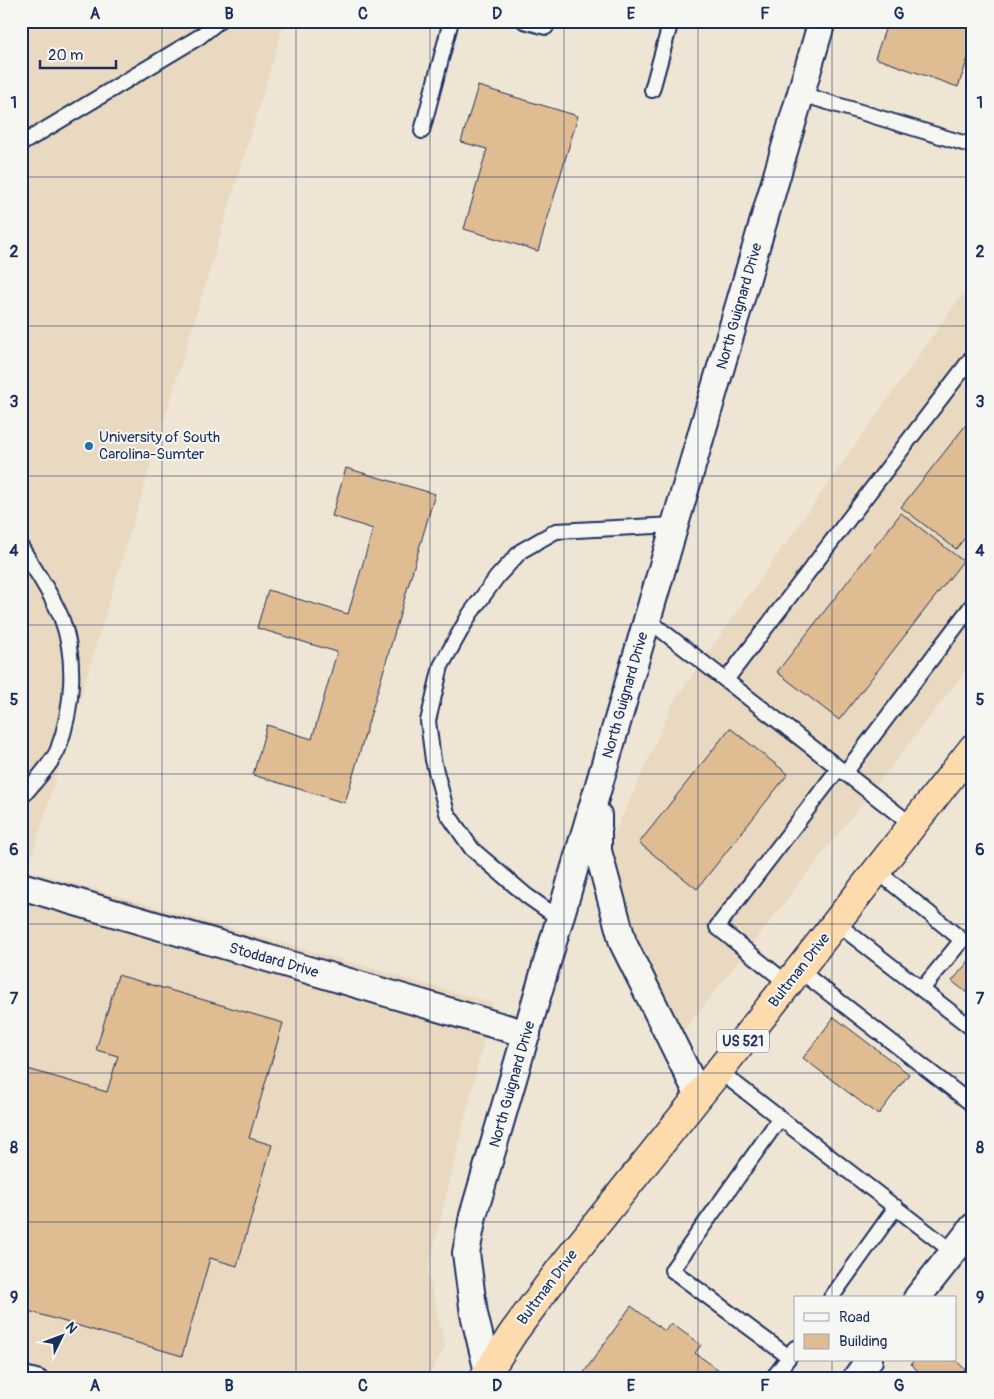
<svg xmlns="http://www.w3.org/2000/svg" width="994" height="1399" font-family="Pangolin,sans-serif">
<style>
.built{fill:#ead9c1}
.building{fill:#dfbc91;stroke:#1b2f5e}
.lines{fill:none;stroke-linecap:round;stroke-linejoin:round}
.service-casing{stroke:#1b2f5e;stroke-width:18}
.minor-casing{stroke:#1b2f5e;stroke-width:30}
.trunk-casing{stroke:#1b2f5e;stroke-width:31}
.service{stroke:#f6f6f2;stroke-width:14}
.minor{stroke:#f6f6f2;stroke-width:26}
.trunk{stroke:#fedbac;stroke-width:28}
.grid{fill:none;stroke:#1b2f5e;stroke-width:1;stroke-opacity:0.55}
.poi-dot{fill:#1f6fb2;stroke:#f6f6f2;stroke-width:2}
.labels{text-anchor:middle;stroke-width:4;stroke-linejoin:round;paint-order:stroke}
.shield{fill:#f6f6f2;stroke:#5d6b8a;stroke-width:1}
.shield-label{font-size:14px;font-weight:bold;fill:#1b2f5e}
.street-label{font-size:15px;fill:#1b2f5e;stroke:#f6f6f2}
.poi-label{font-size:15px;fill:#1b2f5e;stroke:#f6f6f2;text-anchor:start}
.neatline{fill:none;stroke:#1b2f5e;stroke-width:2}
.grid-label{font-size:16px;text-anchor:middle;font-weight:bold;fill:#1b2f5e}
</style>
<rect width="100%" height="100%" fill="#efe5d5"/>
<filter id="ink" filterUnits="userSpaceOnUse"><feTurbulence type="fractalNoise" baseFrequency=".02" numOctaves="2"/><feDisplacementMap in="SourceGraphic" scale="10" xChannelSelector="R" yChannelSelector="G"/><feConvolveMatrix kernelMatrix="1 2 1 2 8 2 1 2 1" color-interpolation-filters="sRGB"/></filter>
<g filter="url(#ink)">
<path class="built" d="M21,21H285L28,870L493,1003L428,1271L445,1347L428,1378H21Z
M973,279V662L683,1032L649,983L625,920L609,847L674,701Z"/>
<path class="building" d="M888,21H973V44L958,87L875,58Z
M478,86L578,116L538,251L464,229L487,149L461,142Z
M973,416V528L956,549L901,507Z
M346,468L435,494L345,803L253,775L267,725L312,739L337,652L257,628L268,590L348,614L373,529L332,516Z
M901,513L963,561L839,720L777,672Z
M730,728L788,774L697,889L639,843Z
M973,956V998L952,981Z
M118,975L283,1023L249,1138L272,1145L237,1266L210,1258L182,1356L21,1309V1067L107,1092L118,1056L96,1050Z
M834,1017L909,1074L878,1115L803,1058Z
M631,1306L665,1331L671,1323L701,1345L695,1353L719,1370L713,1378H580Z
M914,1360H955L965,1369L957,1378H925L911,1364Z"/>
<g class="lines">
<g class="service-casing">
<path id="service" d="M524,21L546,27L548,21
M652,90L671,21
M801,94L973,146
M422,131L451,21
M21,144L199,37L219,21
M21,547C35,570 51,593 61,617C77,657 73,709 58,749C55,759 29,789 21,798
M647,619L912,825
M726,680L973,356
M845,773L973,604
M877,871L962,940L922,989
M560,919L527,896L472,849L447,813L433,760L428,721L441,666L470,614L497,577L521,551L556,531L675,525
M836,923L973,1029
M799,970L973,1105
M788,984L717,927L839,768
M719,1071L953,1252
M780,1118L672,1270L789,1357L795,1348
M831,1298L896,1207
M21,1373L40,1378
M773,1378L789,1357"/>
</g>
<g class="minor-casing">
<path id="minor" d="M598,815V851L623,943L699,1096
M21,886L527,1034
M917,1298L973,1227
M488,1372L474,1314L466,1253L473,1216L822,21
M856,1378L869,1360"/>
</g>
<g class="trunk-casing">
<path id="trunk" d="M484,1378L513,1333L559,1271L765,1013L973,748"/>
</g>
<use href="#service" class="service"/>
<use href="#minor" class="minor"/>
<use href="#trunk" class="trunk"/>
</g>
</g>
<path class="grid" d="M162,21V1378M296,21V1378M430,21V1378M564,21V1378M698,21V1378M832,21V1298M21,177H973M21,326H973M21,476H973M21,625H973M21,774H973M21,924H973M21,1073H973M21,1222H973M832,1360V1378"/>
<circle class="poi-dot" cx="89" cy="446" r="5"/>
<g class="labels">
<rect class="shield" x="717" y="1029.5" width="52" height="23" rx="4"/>
<g class="shield-label">
<text x="743" y="1046">US 521</text>
</g>
<g class="street-label">
<text transform="translate(739 306) rotate(-74)" y="5">North Guignard Drive</text>
<text transform="translate(625 695) rotate(-74)" y="5">North Guignard Drive</text>
<text transform="translate(274 960) rotate(16)" y="5">Stoddard Drive</text>
<text transform="translate(799 970) rotate(-52)" y="5">Bultman Drive</text>
<text transform="translate(512 1084) rotate(-74)" y="5">North Guignard Drive</text>
<text transform="translate(547 1287) rotate(-53)" y="5">Bultman Drive</text>
</g>
<g class="poi-label">
<text x="99" y="442">University of South<tspan x="99" dy="17">Carolina-Sumter</tspan></text>
</g>
</g>
<rect width="994" height="1399" fill="none" stroke="#f6f6f2" stroke-width="55"/>
<rect x="794" y="1296" width="162" height="65" fill="#f6f6f2" stroke="#9ea6b7"/>
<rect x="804" y="1313" width="25" height="8" fill="#f6f6f2" stroke="#9ea6b7"/>
<text x="839" y="1322" font-size="15" fill="#1b2f5e">Road</text>
<rect x="804" y="1334" width="25" height="15" fill="#dfbc91" stroke="#9ea6b7"/>
<text x="839" y="1346" font-size="15" fill="#1b2f5e">Building</text>
<g transform="translate(62 1336) rotate(48)" stroke="#f6f6f2" stroke-width="4" paint-order="stroke">
<path d="M0-4L9 19L0 12L-9 19Z" fill="#1b2f5e"/>
<text y="-8" font-size="14" font-weight="bold" text-anchor="middle" fill="#1b2f5e">N</text>
</g>
<path d="M40 60v8h76v-8" fill="none" stroke="#1b2f5e" stroke-width="2.5"/>
<text x="48" y="60" font-size="15" fill="#1b2f5e" stroke="#f6f6f2" stroke-width="4" paint-order="stroke">20 m</text>
<rect x="28" y="28" width="938" height="1344" class="neatline"/>
<g class="grid-label">
<text x="95" y="19">A</text>
<text x="229" y="19">B</text>
<text x="363" y="19">C</text>
<text x="497" y="19">D</text>
<text x="631" y="19">E</text>
<text x="765" y="19">F</text>
<text x="899" y="19">G</text>
<text x="14" y="108">1</text>
<text x="980" y="108">1</text>
<text x="14" y="257">2</text>
<text x="980" y="257">2</text>
<text x="14" y="407">3</text>
<text x="980" y="407">3</text>
<text x="14" y="556">4</text>
<text x="980" y="556">4</text>
<text x="14" y="705">5</text>
<text x="980" y="705">5</text>
<text x="14" y="855">6</text>
<text x="980" y="855">6</text>
<text x="14" y="1004">7</text>
<text x="980" y="1004">7</text>
<text x="14" y="1153">8</text>
<text x="980" y="1153">8</text>
<text x="14" y="1303">9</text>
<text x="980" y="1303">9</text>
<text x="95" y="1391">A</text>
<text x="229" y="1391">B</text>
<text x="363" y="1391">C</text>
<text x="497" y="1391">D</text>
<text x="631" y="1391">E</text>
<text x="765" y="1391">F</text>
<text x="899" y="1391">G</text>
</g>
</svg>
